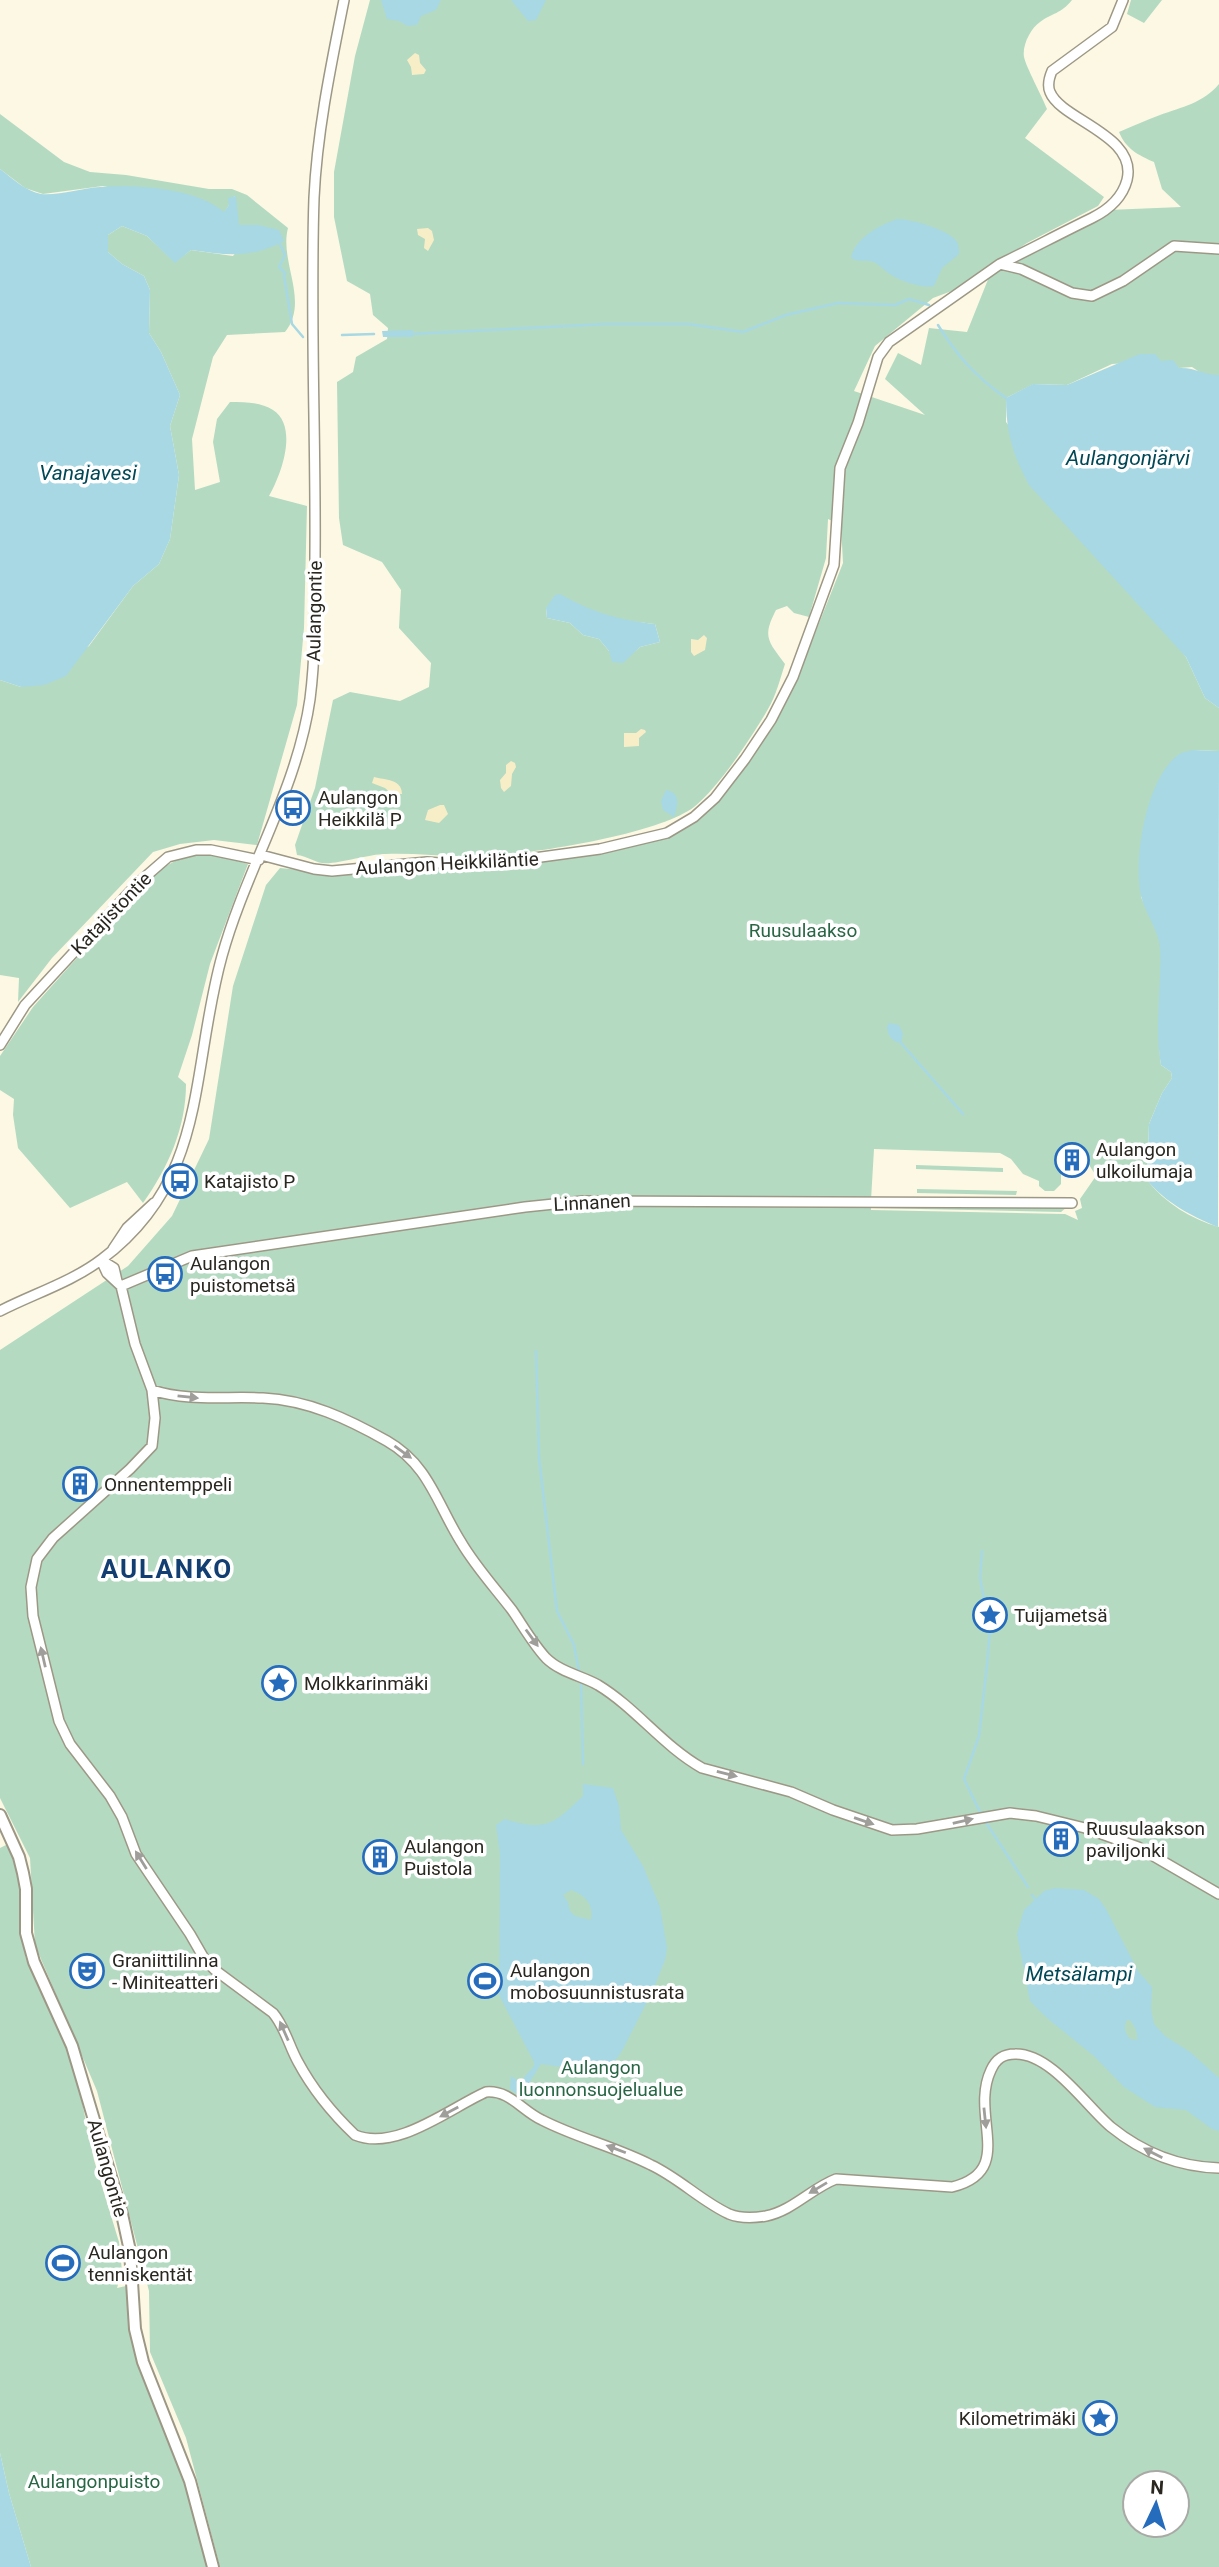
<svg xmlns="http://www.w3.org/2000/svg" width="1219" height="2567" font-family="Roboto,sans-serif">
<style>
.green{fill:#b4dac2;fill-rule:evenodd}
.sand{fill:#f7eec8}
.water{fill:#a7d8e4;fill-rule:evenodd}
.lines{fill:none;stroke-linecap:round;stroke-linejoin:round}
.stream{stroke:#a7d8e4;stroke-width:2.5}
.minor-casing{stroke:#9d9886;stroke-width:12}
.major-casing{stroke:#9d9886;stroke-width:14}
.minor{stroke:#fff;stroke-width:9}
.major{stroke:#fff;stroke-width:10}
.oneway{fill:#9f9e9b}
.labels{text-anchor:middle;stroke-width:7;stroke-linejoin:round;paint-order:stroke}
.street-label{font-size:19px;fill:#292720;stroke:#fff}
.poi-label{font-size:19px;fill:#292720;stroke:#fff;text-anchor:start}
.park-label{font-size:19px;fill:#286645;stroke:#fff}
.water-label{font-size:21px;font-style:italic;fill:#004856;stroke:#fff}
.district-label{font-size:26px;font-weight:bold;letter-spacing:2px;fill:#123e71;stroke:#fff}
</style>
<rect width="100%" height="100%" fill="#fdf8e3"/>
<path class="green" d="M370,0H1072C1061,14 1052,13 1040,22C1031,28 1022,45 1024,57C1026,67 1042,96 1047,109L1025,138L1104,197L1098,206L1027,243L957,289L933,298L875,346L854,391L925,415L885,379L898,353L921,365L929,328L967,332L991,272L1108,210L1181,207L1162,189L1154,162C1138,155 1126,149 1119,132C1133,126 1146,120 1160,115C1182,107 1203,103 1219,84V375H1204L1192,367L1179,368L1161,361L1112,364L1067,385L1034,384L1006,398V422L1186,657L1205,698L1219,708V751L1194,750L1141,897C1147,911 1157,928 1160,943C1167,984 1155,1025 1161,1065L1171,1072L1172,1078L1162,1093L1149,1124L1147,1180C1165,1203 1191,1219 1219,1227V2567H220L186,2438L150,2352L149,2291L97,2091L35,1945L30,1858L0,1798V1350L128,1266L172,1216L209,1139L233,986L266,885L280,868L310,871L425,865L467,867L669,835L717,799L749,762L775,723L796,681L843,563L841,525L828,519L826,558L809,617L794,613L787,606L776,610C762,637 768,641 785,664C780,679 776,696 768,709C752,737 719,787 694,807C657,835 524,856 476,856C446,857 416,853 386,854C368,854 336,865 322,863C315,862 306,856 297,855L295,845L315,788L333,700L350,692L400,701L429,687L431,663L399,628L401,590L382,562L343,545L339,518L337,382L353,372L356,357L387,339L388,328L373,315L370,294L347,281L334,217V172L355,56ZM572,601C595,617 627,621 655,624L660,642L640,647L633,653L609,651L599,639L583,635L570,623L547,618L546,608ZM874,1149L1000,1153L1011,1159L1023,1174L1039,1181V1186L1045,1191H1054L1061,1184V1171L1074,1167L1075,1170L1088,1163L1096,1176L1080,1199L1082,1208L1075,1211L1078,1220L1065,1214L871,1210V1208L1061,1212L1072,1203L871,1200ZM1135,2483H1177V2525H1135Z
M1131,0H1162L1144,23L1127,14Z
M0,114L64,162L90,172L126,175L209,189H232L247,195L288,228C279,262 310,301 285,332L227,335L213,357L192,439L195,490L220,482L213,442L217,419L230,402C245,402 261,402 273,410C299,427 281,475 269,496L307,506L304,628L297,705L257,845L214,840L180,844L153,852L52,958L18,1002L19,978L0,975V680L21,687L89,646L133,586L159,564L170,539L179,475L170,426L180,395L161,352L149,333L150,290L144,276L122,264L108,252V235L122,226L147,236L175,262L191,250L233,256L258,225H238L235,196L224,213L103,186L43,194L25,188L0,169Z
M205,852L248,864L210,964L192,1035L178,1077L186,1084C186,1128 168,1168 143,1203L127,1182L70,1208L18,1148L13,1115L14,1099L0,1090V1056L33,1007L153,873L175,861Z
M916,1165L1003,1168V1172L916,1169Z
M917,1189L1017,1191L1016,1195L917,1193Z
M10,1843L15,1856L20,1883V1929L26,1959L54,2013L76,2073L94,2160L119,2242L122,2271L117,2288L126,2286L130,2331L138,2366L183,2475L207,2567H31L9,2493L0,2453V1848Z"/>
<path class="sand" d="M415,53L419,55L420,63L426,70L424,74L412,75L411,67L407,60Z
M417,229L428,228L432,231L434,240L428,251L424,248L425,239L418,235Z
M704,635L707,638L705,650L694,656L691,652V639L698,640Z
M641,729L645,730L646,732L639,738V746L624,747V733H636Z
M511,761L515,763L516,767L512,774L511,786L504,792L501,788L500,780L506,773V765Z
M374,777C385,780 402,779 402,794H392L385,788L372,783Z
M440,805H444L448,814L439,823L425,820L428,810Z"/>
<path class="water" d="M381,0H441L436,10L421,16L417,25L407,26L399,21L387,19Z
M511,0H546L536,20L528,21Z
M0,169C13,179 26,191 41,194C57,196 83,188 100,187C136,184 197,188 224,212L229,205L228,198L236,196L239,225H258L279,230L284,241C251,259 226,255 191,250L175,263L147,236L122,226L108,235V252L122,264L144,276L150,290L149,333L161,352L180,395L170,426L179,475L170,539L159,564L133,586L66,676L44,685L21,687L0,680Z
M897,219C911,219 950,230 957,242C959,246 959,249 959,254L942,268L934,286C922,289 897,280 887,272C883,269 877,263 873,262C865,259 859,263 851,258C855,238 880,225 897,219Z
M413,330V337H383L382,331Z
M1140,354H1155L1161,361L1173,360L1179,368C1194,367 1204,375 1219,375V708L1205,698L1186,657L1029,485C1013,455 1006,433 1006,398L1033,384L1067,385Z
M560,594C591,612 619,620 655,624L660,642L640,647L623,663L612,662L609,651L599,639L583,635L570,623L547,618L546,608L555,595Z
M1194,750L1219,751L1218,1227C1191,1216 1166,1203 1147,1180L1149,1124L1162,1093L1172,1078L1171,1072L1161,1065C1154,1027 1162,986 1160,947C1158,929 1145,913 1141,896C1133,859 1146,779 1178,755C1182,752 1189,751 1194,750Z
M666,790C681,793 678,805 674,817L663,810L661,801Z
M889,1023L899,1025L903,1034L901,1043C892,1042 888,1036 887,1027Z
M583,1784L613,1788L619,1806L621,1830L643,1866L660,1907L667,1948L665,1960L653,1990L622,2051L609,2069L583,2070L541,2064L523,2093L517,2094L510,2089L511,2076L520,2082L534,2066V2062L499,1995L500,1854L496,1825L505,1819C546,1832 554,1824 583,1796ZM571,1890C585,1895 594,1904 591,1920L575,1916L570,1911L568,1902L563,1895Z
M1055,1888L1084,1890L1099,1899L1106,1909L1138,1971L1152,1987L1151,2009L1154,2024L1165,2036L1190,2052L1219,2078V2131L1212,2129L1186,2110L1155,2107L1124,2087L1094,2056L1047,2018L1030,2001L1017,1934L1024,1910L1044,1891ZM1127,2020H1130C1135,2027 1138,2032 1137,2040L1130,2039C1125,2033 1123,2027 1127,2020Z
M0,2453L9,2493L31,2567H0Z"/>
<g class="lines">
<path class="stream" d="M280,244L285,255L279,267L285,273L284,276L292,324L303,337
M938,325C958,357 975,376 1006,398
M411,334L606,324H688L743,332L786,315L838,303L895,305L909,299L929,305
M342,335L374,334
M901,1043L963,1114
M536,1351L539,1458L557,1611L574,1645L579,1672
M581,1681L583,1764
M980,1812L964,1779L979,1736L987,1665L990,1630L980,1578L982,1551
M985,1821L1028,1887
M1032,1895L1035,1899"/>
<g class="minor-casing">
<path id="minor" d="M1000,264C1031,249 1061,233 1092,218C1108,210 1122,199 1127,180C1138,135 1061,120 1050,92C1047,85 1049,78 1052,71L1112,27L1123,0
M261,855L314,869L332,871L427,862L466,865L497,863L600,849L667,833L694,817L715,798L745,759L771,720L793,677L834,565L840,468L858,423L878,357L889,342L1000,264L1021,269L1072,293L1092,296L1123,281L1174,246L1219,249
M0,1045L25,1005L137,884L168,857L196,850H211L259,860
M113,1249L127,1228L154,1203
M101,1260L107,1273L121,1286L135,1344L152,1390
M101,1260L114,1268L117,1281
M121,1286L192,1256L525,1207L583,1201L1072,1203
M0,1311C33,1294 72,1282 102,1259C209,1179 190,1071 222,956C246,869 297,790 310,699C316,652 315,604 315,556C316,437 310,317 314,198C317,132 331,65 344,0
M1219,1894L1138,1847L1085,1828L1036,1816L1010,1813L917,1829L892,1830L833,1810L791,1792L702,1768C663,1746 636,1708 598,1685C582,1676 560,1672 546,1658C533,1644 523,1626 512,1610C495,1588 475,1566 461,1542C437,1504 429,1465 387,1441C348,1419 308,1400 263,1398C225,1396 189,1402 152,1390L155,1418L152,1446L130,1469L53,1538L37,1559L31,1587L33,1616L59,1721L70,1744L110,1796L122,1817L136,1854L190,1934L205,1960L215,1970L273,2013C285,2027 289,2046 298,2062C312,2088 334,2115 355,2135C396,2152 450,2108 486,2092C510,2090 522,2111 542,2120C577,2138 616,2147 651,2165C679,2178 701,2201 729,2214C739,2218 754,2218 766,2216C792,2211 812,2188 836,2179L952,2187C1017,2171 969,2116 991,2070C996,2059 1003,2054 1015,2054C1051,2053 1086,2106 1111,2127C1142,2152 1179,2167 1219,2168"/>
</g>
<g class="major-casing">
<path id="major" d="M0,1815L19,1857L23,1873L26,1889V1933L34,1962L72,2046L122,2214L130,2251L135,2329L143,2362L190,2481L213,2567"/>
</g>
<use href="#minor" class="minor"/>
<use href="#major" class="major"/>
</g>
<defs><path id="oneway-solid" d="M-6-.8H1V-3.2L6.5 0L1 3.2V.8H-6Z" transform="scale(1.75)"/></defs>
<g class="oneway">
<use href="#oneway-solid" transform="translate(188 1397) rotate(6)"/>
<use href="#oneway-solid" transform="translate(403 1452) rotate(36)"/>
<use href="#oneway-solid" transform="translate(532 1638) rotate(54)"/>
<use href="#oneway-solid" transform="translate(43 1657) rotate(-103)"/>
<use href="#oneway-solid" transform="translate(727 1774) rotate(14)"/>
<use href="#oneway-solid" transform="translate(864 1821) rotate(19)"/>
<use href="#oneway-solid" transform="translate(963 1821) rotate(-13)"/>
<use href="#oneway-solid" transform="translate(141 1860) rotate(-122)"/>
<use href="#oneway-solid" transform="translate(284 2031) rotate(-114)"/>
<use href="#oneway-solid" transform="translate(449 2112) rotate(152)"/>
<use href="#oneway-solid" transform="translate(985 2118) rotate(84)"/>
<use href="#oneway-solid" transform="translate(616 2149) rotate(-159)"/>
<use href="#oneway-solid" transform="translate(1153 2153) rotate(-153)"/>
<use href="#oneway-solid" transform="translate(818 2188) rotate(149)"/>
</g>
<defs>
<g id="bus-ring" transform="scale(1.75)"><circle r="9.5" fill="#fff" stroke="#266cbd" stroke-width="1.5"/><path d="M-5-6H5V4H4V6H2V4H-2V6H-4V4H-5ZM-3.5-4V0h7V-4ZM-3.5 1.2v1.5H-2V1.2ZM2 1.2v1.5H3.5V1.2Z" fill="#266cbd"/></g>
<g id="building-ring" transform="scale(1.75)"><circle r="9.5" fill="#fff" stroke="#266cbd" stroke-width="1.5"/><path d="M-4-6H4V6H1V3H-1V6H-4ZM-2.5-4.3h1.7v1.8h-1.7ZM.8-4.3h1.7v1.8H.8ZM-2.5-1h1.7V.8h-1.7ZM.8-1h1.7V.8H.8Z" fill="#266cbd"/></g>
<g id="sight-ring" transform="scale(1.75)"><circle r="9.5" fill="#fff" stroke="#266cbd" stroke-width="1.5"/><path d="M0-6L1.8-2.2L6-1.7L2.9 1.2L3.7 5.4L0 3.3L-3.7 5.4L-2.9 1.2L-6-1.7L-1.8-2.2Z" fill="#266cbd"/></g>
<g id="theatre-ring" transform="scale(1.75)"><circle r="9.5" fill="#fff" stroke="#266cbd" stroke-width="1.5"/><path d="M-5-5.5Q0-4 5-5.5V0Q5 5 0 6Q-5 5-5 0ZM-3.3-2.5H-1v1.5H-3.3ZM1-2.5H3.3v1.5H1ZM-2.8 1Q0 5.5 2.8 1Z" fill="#266cbd"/></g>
<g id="stadium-ring" transform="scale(1.75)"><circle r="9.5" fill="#fff" stroke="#266cbd" stroke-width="1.5"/><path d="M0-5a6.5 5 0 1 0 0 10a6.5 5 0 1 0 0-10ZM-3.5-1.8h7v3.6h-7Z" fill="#266cbd"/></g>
</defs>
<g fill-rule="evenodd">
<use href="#bus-ring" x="293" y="808"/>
<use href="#building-ring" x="1072" y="1160"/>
<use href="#bus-ring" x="180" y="1181"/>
<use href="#bus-ring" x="165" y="1274"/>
<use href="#building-ring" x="80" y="1484"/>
<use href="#sight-ring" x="990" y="1615"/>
<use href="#sight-ring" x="279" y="1683"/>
<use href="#building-ring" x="1061" y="1839"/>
<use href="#building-ring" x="380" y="1857"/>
<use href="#theatre-ring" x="87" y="1971"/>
<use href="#stadium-ring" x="485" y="1981"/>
<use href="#stadium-ring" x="63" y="2263"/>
<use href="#sight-ring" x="1100" y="2418"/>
</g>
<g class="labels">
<g class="street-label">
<text transform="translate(314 611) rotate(-89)" y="7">Aulangontie</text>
<text transform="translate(447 863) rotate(-3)" y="7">Aulangon Heikkiläntie</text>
<text transform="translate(111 913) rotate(-46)" y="7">Katajistontie</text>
<text transform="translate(592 1202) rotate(-3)" y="7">Linnanen</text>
<text transform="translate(108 2168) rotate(74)" y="7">Aulangontie</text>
</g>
<g class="poi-label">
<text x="318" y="804">Aulangon<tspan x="318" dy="22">Heikkilä P</tspan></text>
<text x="1096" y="1156">Aulangon<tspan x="1096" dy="22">ulkoilumaja</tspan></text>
<text x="204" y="1188">Katajisto P</text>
<text x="190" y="1270">Aulangon<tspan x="190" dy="22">puistometsä</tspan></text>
<text x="104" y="1491">Onnentemppeli</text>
<text x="1014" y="1622">Tuijametsä</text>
<text x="304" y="1690">Molkkarinmäki</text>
<text x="1086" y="1835">Ruusulaakson<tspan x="1086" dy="22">paviljonki</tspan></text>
<text x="404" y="1853">Aulangon<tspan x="404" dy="22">Puistola</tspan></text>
<text x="112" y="1967">Graniittilinna<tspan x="112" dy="22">- Miniteatteri</tspan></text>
<text x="510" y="1977">Aulangon<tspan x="510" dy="22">mobosuunnistusrata</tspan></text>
<text x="88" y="2259">Aulangon<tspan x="88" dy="22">tenniskentät</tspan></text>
<text x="1076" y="2425" text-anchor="end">Kilometrimäki</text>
</g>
<g class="park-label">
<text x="803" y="937">Ruusulaakso</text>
<text x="601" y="2074">Aulangon<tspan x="601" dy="22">luonnonsuojelualue</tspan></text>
<text x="94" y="2488">Aulangonpuisto</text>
</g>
<g class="water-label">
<text x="1128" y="465">Aulangonjärvi</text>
<text x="88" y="480">Vanajavesi</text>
<text x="1079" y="1981">Metsälampi</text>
</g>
<g class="district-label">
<text x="167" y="1578">AULANKO</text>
</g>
</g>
<g transform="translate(1156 2504) rotate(4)"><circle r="33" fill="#ffffff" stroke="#a9a9a6" stroke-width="2"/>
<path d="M0-5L12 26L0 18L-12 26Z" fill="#266cbd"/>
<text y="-10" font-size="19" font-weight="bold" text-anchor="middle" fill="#292720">N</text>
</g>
</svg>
